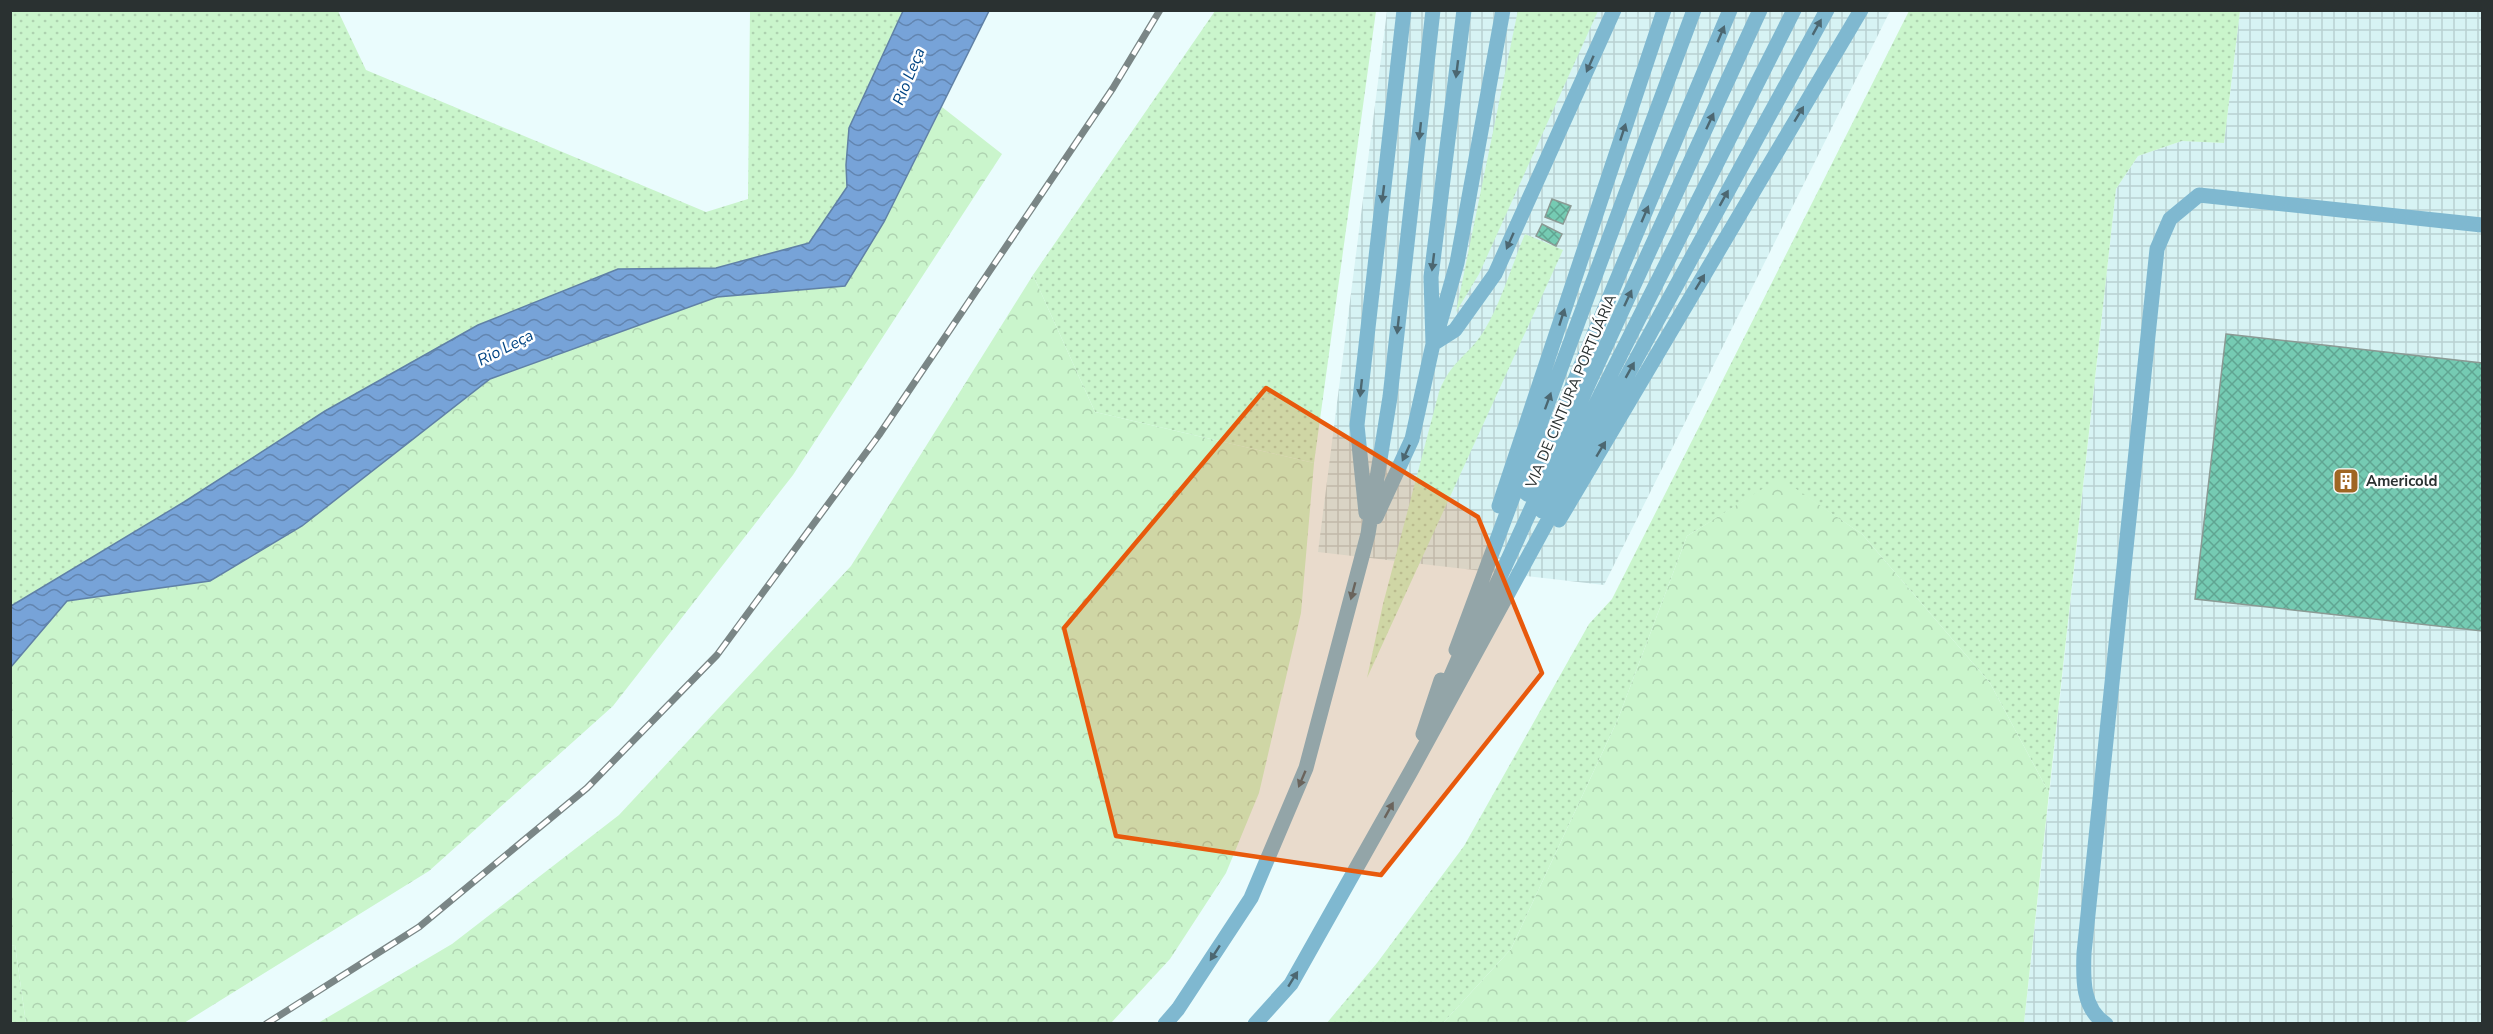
<svg xmlns="http://www.w3.org/2000/svg" width="2493" height="1034" font-family="'Nunito Sans',sans-serif">
<style>
.industrial{fill:url(#industrial-grid)}
.grass{fill:url(#grass-dots)}
.forest{fill:url(#forest-crowns)}
.water{fill:url(#water-waves);stroke:#6081a6;stroke-width:1.5}
.building{fill:url(#building-cross-hatch);stroke:#8a9a94;stroke-width:1.5}
.lines{fill:none;stroke-linecap:round;stroke-linejoin:round}
.lane{stroke:#7fb8d0;stroke-width:15}
.rail-casing{stroke:#7a8686;stroke-width:7}
.rail{stroke:#fff;stroke-width:4.5;stroke-dasharray:14;stroke-linecap:butt}
.oneway{fill:#4c6771}
.marked{fill:#e8590c;fill-opacity:0.2;stroke:#e8590c;stroke-width:4.5;stroke-linejoin:round}
.labels{text-anchor:middle;stroke-width:5;stroke-linejoin:round;paint-order:stroke}
.street-label{font-size:15px;fill:#2a3131;stroke:#fff}
.poi-label{font-size:15px;font-weight:bold;fill:#2a3131;stroke:#fff;text-anchor:start}
.water-label{font-size:16px;font-style:italic;fill:#014483;stroke:#fff}
</style>
<defs>
<pattern id="industrial-grid" width="8" height="8" patternUnits="userSpaceOnUse" patternTransform="scale(1.5)"><rect width="8" height="8" fill="#d7f3f4"/><path d="M0 4h8M4 0v8" fill="none" stroke="#b9d1d2"/></pattern>
<pattern id="grass-dots" width="8" height="8" patternUnits="userSpaceOnUse" patternTransform="scale(1.5)"><rect width="8" height="8" fill="#caf5cc"/><path d="M2 2h.1M6 6h.1" fill="none" stroke="#aed2b0" stroke-width="1.8" stroke-linecap="round"/></pattern>
<pattern id="forest-crowns" width="20" height="18" patternUnits="userSpaceOnUse" patternTransform="scale(1.5)"><rect width="20" height="18" fill="#caf5cc"/><path d="M2 6a3 3 0 1 1 6 0M12 15a3 3 0 1 1 6 0" fill="none" stroke="#aed2b0"/></pattern>
<pattern id="water-waves" width="16" height="10" patternUnits="userSpaceOnUse" patternTransform="scale(1.5)"><rect width="16" height="10" fill="#77a3d8"/><path d="M0 5q4-4 8 0t8 0" fill="none" stroke="#6285b0"/></pattern>
<pattern id="building-cross-hatch" width="8" height="8" patternUnits="userSpaceOnUse" patternTransform="scale(1.5)"><rect width="8" height="8" fill="#75cbb3"/><path d="M0 0l8 8M0 8l8-8" fill="none" stroke="#60a592"/></pattern>
</defs>
<rect width="100%" height="100%" fill="#eafcfd"/>
<path class="industrial" d="M1387,11H1890L1604,585L1318,552Z
M2240,11H2482V1023L2024,1024L2116,189L2138,156L2182,141L2224,143Z"/>
<path class="grass" d="M1518,10L1598,11L1479,274L1456,312Z
M13,11H338L366,70L706,212L748,199L750,11H903L849,128L846,165L847,187L809,243L716,268L618,269L184,502L11,606L10,13Z
M1215,11H1376L1314,463L1095,412L1033,275Z
M1909,11H2240L2224,143L2182,141L2138,156L2116,189L2049,793L1990,683L1862,534L1780,479L1687,536L1618,719L1511,949L1443,1023L1326,1024L1377,963L1464,846L1589,624L1612,599Z
M1525,234L1563,250L1367,678L1383,604L1439,392C1451,360 1470,355 1485,329C1501,303 1513,262 1525,234Z
M15,945L26,1023H11L10,946Z"/>
<path class="forest" d="M942,107L1002,154L793,475L613,706L429,871L184,1023H26L15,945L11,946V667L67,601L210,581L302,526L490,379L717,297L845,286L884,222Z
M1033,275L1095,412L1314,463L1301,613L1259,793L1226,873L1170,959L1111,1023H318L452,944L619,815L851,566Z
M1780,478L1862,534L1990,683L2049,793L2024,1023H1443L1511,949L1618,719L1687,536Z"/>
<path class="water" d="M903,11H989L884,222L845,286L717,297L490,379L302,526L210,581L67,601L11,667V606L184,502L325,411L478,325L618,269L716,268L809,243L847,187L846,165L849,128Z"/>
<path class="building" d="M1552,199L1571,206L1563,224L1545,217Z
M1542,224L1562,234L1556,246L1536,236Z
M2226,334L2482,363V631L2195,599Z"/>
<g class="lines">
<path class="lane" d="M1438,330L1457,263L1503,10
M1433,344L1455,330L1495,274L1614,10
M1527,494L1730,10
M1499,506L1664,10
M1542,511L1794,10
M1366,513L1357,425L1404,10
M1376,517L1412,439L1433,344L1431,277L1464,10
M1559,520L1861,10
M1456,650L1694,10
M1466,651L1760,10
M1443,694L1466,641
M1423,734L1441,680
M1165,1024L1178,1009L1251,898L1306,768L1368,534L1390,397L1433,10
M1255,1024L1291,984L1411,771L1827,10
M2106,1024C2082,1009 2083,978 2084,953L2157,249L2170,219L2199,195L2482,225"/>
<g class="rail-casing">
<path id="rail" d="M266,1024L419,927L587,788L717,655L879,435L1113,88L1160,10"/>
</g>
<use href="#rail" class="rail"/>
</g>
<defs><path id="oneway-solid" d="M-6-.8H1V-3.2L6.5 0L1 3.2V.8H-6Z" transform="scale(1.5)"/></defs>
<g class="oneway">
<use href="#oneway-solid" transform="translate(1817 27) rotate(-61)"/>
<use href="#oneway-solid" transform="translate(1721 34) rotate(-67)"/>
<use href="#oneway-solid" transform="translate(1590 64) rotate(114)"/>
<use href="#oneway-solid" transform="translate(1457 69) rotate(97)"/>
<use href="#oneway-solid" transform="translate(1799 114) rotate(-59)"/>
<use href="#oneway-solid" transform="translate(1710 121) rotate(-65)"/>
<use href="#oneway-solid" transform="translate(1420 131) rotate(96)"/>
<use href="#oneway-solid" transform="translate(1623 132) rotate(-72)"/>
<use href="#oneway-solid" transform="translate(1383 194) rotate(97)"/>
<use href="#oneway-solid" transform="translate(1724 198) rotate(-61)"/>
<use href="#oneway-solid" transform="translate(1645 214) rotate(-67)"/>
<use href="#oneway-solid" transform="translate(1510 241) rotate(114)"/>
<use href="#oneway-solid" transform="translate(1433 262) rotate(97)"/>
<use href="#oneway-solid" transform="translate(1700 282) rotate(-59)"/>
<use href="#oneway-solid" transform="translate(1628 298) rotate(-65)"/>
<use href="#oneway-solid" transform="translate(1562 317) rotate(-72)"/>
<use href="#oneway-solid" transform="translate(1398 325) rotate(96)"/>
<use href="#oneway-solid" transform="translate(1630 370) rotate(-61)"/>
<use href="#oneway-solid" transform="translate(1361 388) rotate(96)"/>
<use href="#oneway-solid" transform="translate(1548 401) rotate(-70)"/>
<use href="#oneway-solid" transform="translate(1601 449) rotate(-59)"/>
<use href="#oneway-solid" transform="translate(1406 453) rotate(115)"/>
<use href="#oneway-solid" transform="translate(1353 591) rotate(105)"/>
<use href="#oneway-solid" transform="translate(1302 779) rotate(113)"/>
<use href="#oneway-solid" transform="translate(1389 810) rotate(-61)"/>
<use href="#oneway-solid" transform="translate(1215 953) rotate(123)"/>
<use href="#oneway-solid" transform="translate(1293 979) rotate(-58)"/>
</g>
<path class="marked" d="M1266,388L1478,517L1542,673L1381,875L1116,836L1064,628Z"/>
<defs>
<g id="building-square" transform="scale(1.35)"><rect x="-9" y="-9" width="18" height="18" rx="4" fill="#9f6623" stroke="#fff"/><path d="M-4-6H4V6H1V3H-1V6H-4ZM-2.5-4.3h1.7v1.8h-1.7ZM.8-4.3h1.7v1.8H.8ZM-2.5-1h1.7V.8h-1.7ZM.8-1h1.7V.8H.8Z" fill="#fff"/></g>
</defs>
<g fill-rule="evenodd">
<use href="#building-square" x="2346" y="481"/>
</g>
<g class="labels">
<g class="street-label">
<text transform="translate(1571 391) rotate(-67)" y="5">VIA DE CINTURA PORTUÁRIA</text>
</g>
<g class="poi-label">
<text x="2366" y="486">Americold</text>
</g>
<g class="water-label">
<text transform="translate(908 76) rotate(-68)" y="6">Rio Leça</text>
<text transform="translate(505 347) rotate(-27)" y="6">Rio Leça</text>
</g>
</g>
<rect width="2493" height="1034" fill="none" stroke="#2a3131" stroke-width="24"/>
</svg>
